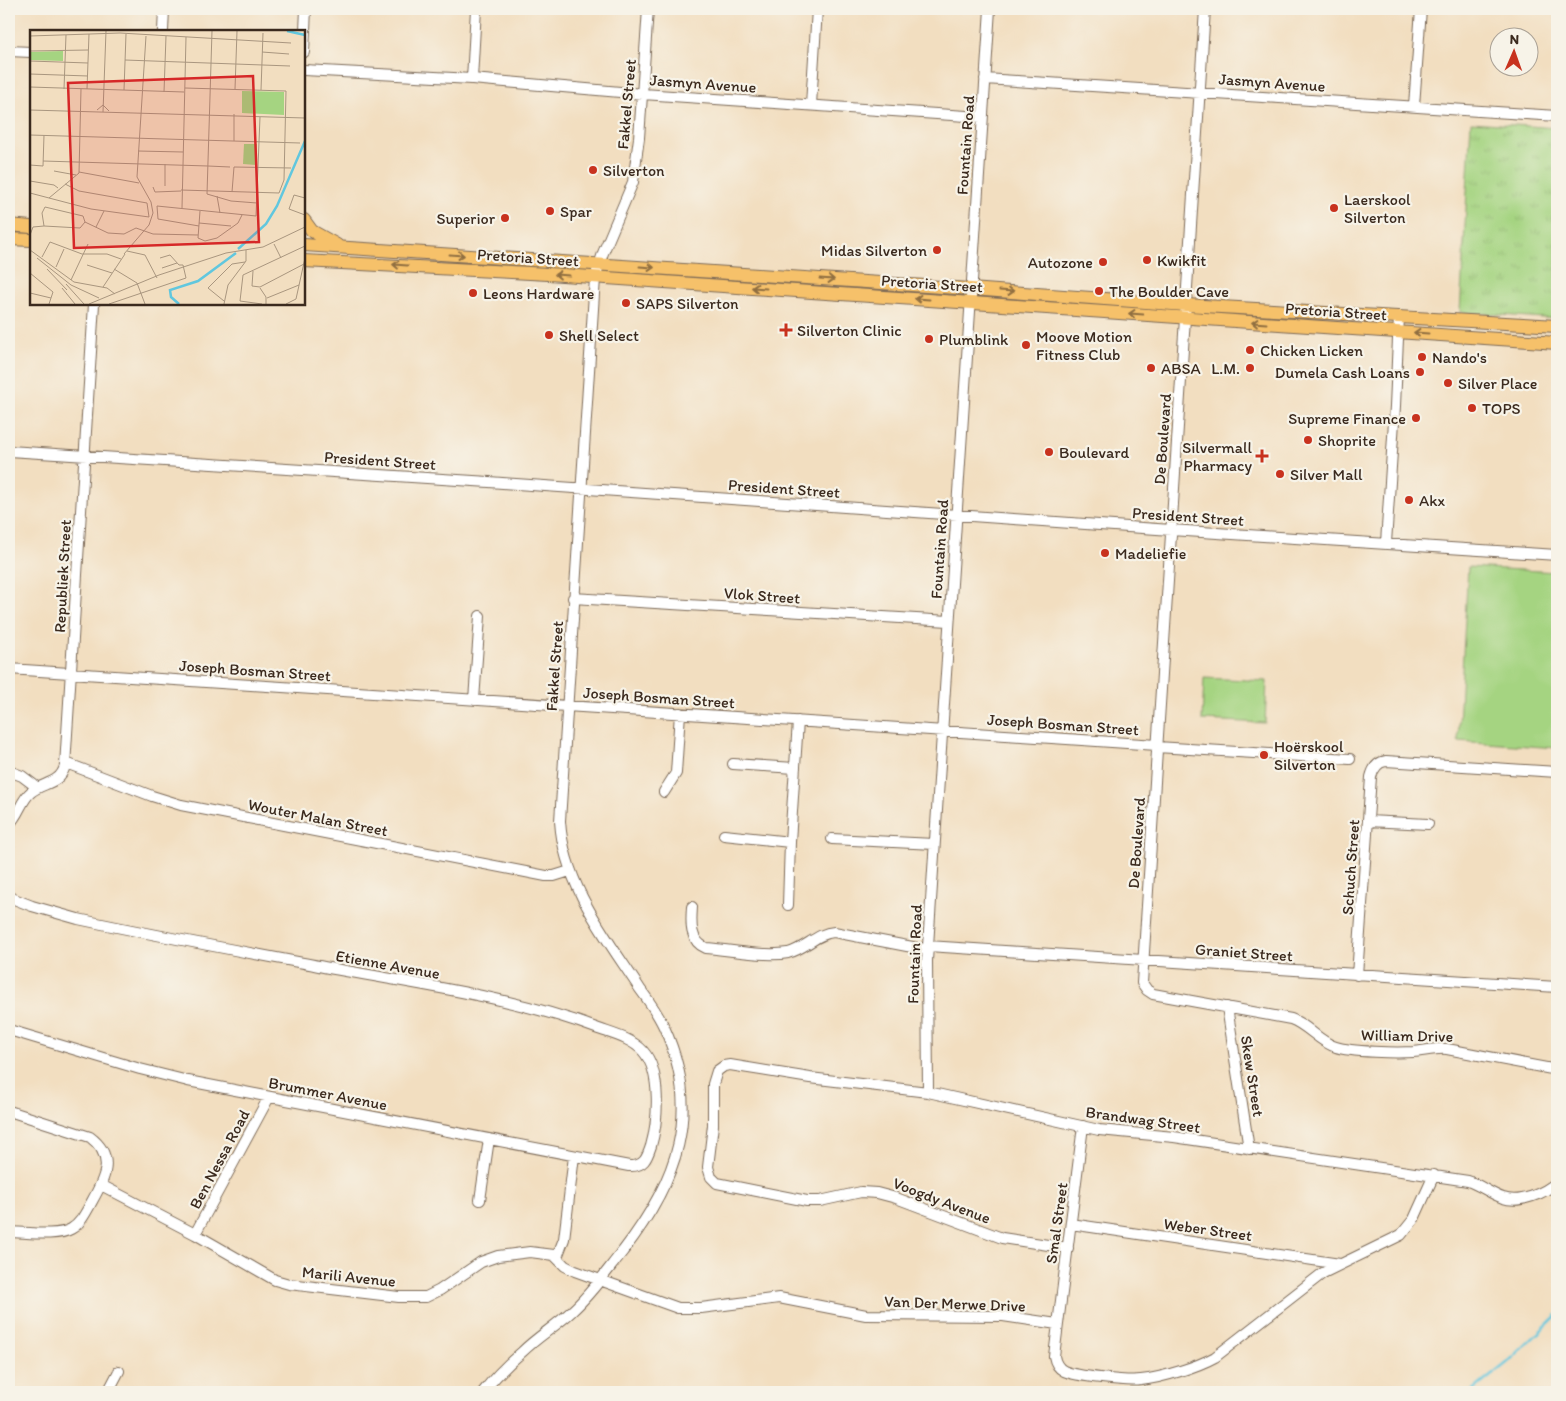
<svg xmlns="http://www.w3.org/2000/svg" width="1566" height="1401" font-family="Itim,sans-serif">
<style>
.grass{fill:url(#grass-tufts);stroke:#707f50}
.pitch{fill:#a5d481;stroke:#707f50}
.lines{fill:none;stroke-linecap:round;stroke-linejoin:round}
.stream{stroke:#61c7de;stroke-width:2.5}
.minor-casing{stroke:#7b6957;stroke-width:12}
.major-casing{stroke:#7b6957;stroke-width:14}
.minor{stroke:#fff;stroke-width:10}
.major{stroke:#f6c16b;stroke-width:12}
.oneway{stroke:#8f6e41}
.poi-dot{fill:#c8321e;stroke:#f7f3e8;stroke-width:2}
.labels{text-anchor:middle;stroke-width:4.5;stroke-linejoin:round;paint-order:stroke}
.street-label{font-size:16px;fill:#3b2a1e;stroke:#f7f3e8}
.poi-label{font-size:16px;fill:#3b2a1e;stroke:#f7f3e8;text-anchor:start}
.inset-river{fill:none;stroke:#61c7de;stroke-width:2.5}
.inset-road{fill:none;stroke:#a9967f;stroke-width:1}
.view{fill:#d62828;fill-opacity:0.15;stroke:#d62828;stroke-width:2.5}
.inset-edge{fill:none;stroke:#3b2a1e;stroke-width:2.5}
</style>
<defs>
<pattern id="grass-tufts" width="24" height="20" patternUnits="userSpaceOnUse" patternTransform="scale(1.25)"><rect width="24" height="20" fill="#a5d481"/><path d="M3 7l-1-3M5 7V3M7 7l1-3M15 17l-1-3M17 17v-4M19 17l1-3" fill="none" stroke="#8fb66f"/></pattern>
</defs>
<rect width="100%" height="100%" fill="#f7f3e8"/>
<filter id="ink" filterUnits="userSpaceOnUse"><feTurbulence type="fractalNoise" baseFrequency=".02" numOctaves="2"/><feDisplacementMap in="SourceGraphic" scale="10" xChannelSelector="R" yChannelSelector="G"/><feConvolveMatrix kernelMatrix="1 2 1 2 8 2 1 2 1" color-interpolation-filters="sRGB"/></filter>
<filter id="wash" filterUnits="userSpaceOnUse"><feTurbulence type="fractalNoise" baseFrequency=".0096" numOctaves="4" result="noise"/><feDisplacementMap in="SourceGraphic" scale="20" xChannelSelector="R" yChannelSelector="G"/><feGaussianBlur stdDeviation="1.12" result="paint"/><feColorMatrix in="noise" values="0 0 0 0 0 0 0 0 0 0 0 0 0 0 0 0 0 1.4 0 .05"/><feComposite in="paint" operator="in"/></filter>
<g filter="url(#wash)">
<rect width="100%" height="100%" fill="#f2dec0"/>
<path class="grass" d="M1471,122L1557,128V319L1460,312Z"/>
<path class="pitch" d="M1468,567L1557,572V748L1458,741Z
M1204,678L1267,681L1265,723L1202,720Z"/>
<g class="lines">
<path class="stream" d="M1471,1392L1507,1363L1557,1315"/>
</g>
</g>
<g filter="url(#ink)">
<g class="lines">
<g class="minor-casing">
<path id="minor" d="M1205,9L1142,983L1147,990L1153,994L1291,1019C1308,1025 1319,1042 1336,1047C1351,1052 1396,1053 1413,1052C1425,1051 1435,1048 1447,1049L1557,1070
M163,31L164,9
M9,51L31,52
M304,52L306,9
M304,70L472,79L643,94L981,117
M472,79L476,9
M985,79L1557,116
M811,105L817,9
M1414,106L1421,9
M9,451L489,482L1171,530L1557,555
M1386,543L1395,406L1399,316
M573,598L949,621
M9,669L1157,745
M474,700L480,616
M1157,747L1350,759
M66,763L152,796L181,805L546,876H554L570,871
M733,764L795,768
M9,771L22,776L38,788
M664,792L676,773L680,713
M1368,821L1428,824
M9,824C19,815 21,800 31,792C44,782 60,784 65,766L94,304
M724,835L790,842
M832,839L934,844
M9,897L32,906L78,919C158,936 239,951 319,966C412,984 507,995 596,1028C612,1034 631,1038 643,1051C662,1072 658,1121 651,1146C647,1158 644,1167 629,1166L188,1081L140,1069L9,1030
M788,905L790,842L798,721
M692,907C691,922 689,941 706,948C729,950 766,957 788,953C805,949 817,933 834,932L928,950
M928,946L1557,987
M1357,975L1371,777C1373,769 1377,762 1386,761L1557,772
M1227,1007L1249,1149
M928,1092L927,961L990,9
M9,1111L90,1137C118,1158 103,1181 90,1205C85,1214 80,1224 71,1229C57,1237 25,1232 9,1232
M1083,1126L1054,1356C1055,1362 1058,1368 1064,1371C1075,1376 1128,1382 1141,1380C1161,1378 1197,1367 1215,1357L1323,1273L1401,1235L1414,1219L1434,1175
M101,1185L195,1234L275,1280L289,1284L399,1297H426L440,1290L481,1262L498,1256L530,1252L554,1255L565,1266L575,1271L678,1308H701L779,1298L866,1315L1003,1316L1057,1324
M480,1200L489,1139
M1071,1224L1340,1264
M195,1234L269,1097
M1068,1248L1002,1238L896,1198L877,1193L861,1192L820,1201H807L717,1183L711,1177L708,1167L713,1125V1084L717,1071L724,1066L730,1065L810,1078L928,1092L1099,1130L1174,1137L1468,1181C1480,1185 1491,1194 1503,1198C1520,1204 1545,1193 1557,1182
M557,1257L564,1239L574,1156
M108,1392L119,1371
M483,1392C494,1378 508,1364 522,1352C537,1337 556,1326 572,1311C591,1294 606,1272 623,1251C677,1181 703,1112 664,1027C658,1014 649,1001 640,989C606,937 564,885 560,821L595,278L603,253L633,182L639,138L648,9"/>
</g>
<g class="major-casing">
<path id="major" d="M304,220L312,231L337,245
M9,225L31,227
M9,239L31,240
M304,245L971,289L1186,305L1557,326
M304,261L548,274L1557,343"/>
</g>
<use href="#minor" class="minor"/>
<use href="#major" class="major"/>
</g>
<defs><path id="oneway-shaft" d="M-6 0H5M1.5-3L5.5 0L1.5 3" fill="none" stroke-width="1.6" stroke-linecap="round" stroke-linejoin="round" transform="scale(1.25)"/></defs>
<g class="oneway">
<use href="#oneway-shaft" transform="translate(457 255) rotate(4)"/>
<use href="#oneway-shaft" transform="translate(400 265) rotate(-176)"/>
<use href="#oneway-shaft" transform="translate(647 267) rotate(4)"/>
<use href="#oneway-shaft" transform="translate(562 275) rotate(-176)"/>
<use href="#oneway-shaft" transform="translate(827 279) rotate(4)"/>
<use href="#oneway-shaft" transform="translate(759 288) rotate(-176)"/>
<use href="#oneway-shaft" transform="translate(1007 291) rotate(4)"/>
<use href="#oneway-shaft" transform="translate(922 299) rotate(-176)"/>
<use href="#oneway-shaft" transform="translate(1136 314) rotate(-176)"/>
<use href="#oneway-shaft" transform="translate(1259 323) rotate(-176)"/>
<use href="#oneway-shaft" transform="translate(1421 333) rotate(-176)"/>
</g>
</g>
<g class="poi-dot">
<circle cx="593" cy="170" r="5"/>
<circle cx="1334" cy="208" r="5"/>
<circle cx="550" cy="211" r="5"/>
<circle cx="505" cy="218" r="5"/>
<circle cx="937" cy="250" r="5"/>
<circle cx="1147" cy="260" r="5"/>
<circle cx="1103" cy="262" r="5"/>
<circle cx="1099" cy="291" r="5"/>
<circle cx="473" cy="293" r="5"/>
<circle cx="626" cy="303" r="5"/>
<path d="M783.5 322.5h5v5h5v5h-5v5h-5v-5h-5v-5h5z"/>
<circle cx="549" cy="335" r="5"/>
<circle cx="929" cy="339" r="5"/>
<circle cx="1026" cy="345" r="5"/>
<circle cx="1250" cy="350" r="5"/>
<circle cx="1422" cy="357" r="5"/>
<circle cx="1151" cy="368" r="5"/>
<circle cx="1250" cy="368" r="5"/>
<circle cx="1420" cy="372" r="5"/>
<circle cx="1448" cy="383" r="5"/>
<circle cx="1472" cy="408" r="5"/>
<circle cx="1416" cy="418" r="5"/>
<circle cx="1308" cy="440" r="5"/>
<circle cx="1049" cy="452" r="5"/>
<path d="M1259.5 448.5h5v5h5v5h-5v5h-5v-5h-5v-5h5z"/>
<circle cx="1280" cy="474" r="5"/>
<circle cx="1409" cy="500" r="5"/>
<circle cx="1105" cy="553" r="5"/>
<circle cx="1264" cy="755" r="5"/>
</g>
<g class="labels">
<g class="street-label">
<text transform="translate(1272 82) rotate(4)" y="6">Jasmyn Avenue</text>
<text transform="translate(703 83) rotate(4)" y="6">Jasmyn Avenue</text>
<text transform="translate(626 104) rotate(-85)" y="6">Fakkel Street</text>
<text transform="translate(965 145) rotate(-86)" y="6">Fountain Road</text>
<text transform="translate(528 257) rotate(4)" y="6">Pretoria Street</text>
<text transform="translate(932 283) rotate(4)" y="6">Pretoria Street</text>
<text transform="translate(1336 311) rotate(4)" y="6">Pretoria Street</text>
<text transform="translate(1162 439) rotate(-86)" y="6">De Boulevard</text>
<text transform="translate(380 460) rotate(4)" y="6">President Street</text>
<text transform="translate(784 488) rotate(4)" y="6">President Street</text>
<text transform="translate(1188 516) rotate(4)" y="6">President Street</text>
<text transform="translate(939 549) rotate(-86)" y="6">Fountain Road</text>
<text transform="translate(62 576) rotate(-87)" y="6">Republiek Street</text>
<text transform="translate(762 595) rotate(4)" y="6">Vlok Street</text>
<text transform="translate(554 666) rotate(-86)" y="6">Fakkel Street</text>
<text transform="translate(255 670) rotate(4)" y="6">Joseph Bosman Street</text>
<text transform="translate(659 697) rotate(4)" y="6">Joseph Bosman Street</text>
<text transform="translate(1063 724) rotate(4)" y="6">Joseph Bosman Street</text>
<text transform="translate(318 817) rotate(11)" y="6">Wouter Malan Street</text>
<text transform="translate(1136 843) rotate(-86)" y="6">De Boulevard</text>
<text transform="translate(1350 867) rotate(-86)" y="6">Schuch Street</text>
<text transform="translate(1244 952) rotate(4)" y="6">Graniet Street</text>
<text transform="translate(914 954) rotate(-88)" y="6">Fountain Road</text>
<text transform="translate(388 964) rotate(10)" y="6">Etienne Avenue</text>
<text transform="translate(1407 1035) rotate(1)" y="6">William Drive</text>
<text transform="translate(1253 1076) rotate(81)" y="6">Skew Street</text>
<text transform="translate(328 1093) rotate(11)" y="6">Brummer Avenue</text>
<text transform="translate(1143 1119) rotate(8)" y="6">Brandwag Street</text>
<text transform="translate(219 1159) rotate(-62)" y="6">Ben Nessa Road</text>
<text transform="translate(942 1200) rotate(21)" y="6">Voogdy Avenue</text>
<text transform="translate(1056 1223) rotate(-82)" y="6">Smal Street</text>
<text transform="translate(1208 1229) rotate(8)" y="6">Weber Street</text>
<text transform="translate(349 1276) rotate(6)" y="6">Marili Avenue</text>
<text transform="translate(955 1303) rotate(2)" y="6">Van Der Merwe Drive</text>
</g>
<g class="poi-label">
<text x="603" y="176">Silverton</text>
<text x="1344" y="205">Laerskool<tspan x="1344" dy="18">Silverton</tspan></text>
<text x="560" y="217">Spar</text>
<text x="495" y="224" text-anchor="end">Superior</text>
<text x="927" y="256" text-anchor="end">Midas Silverton</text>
<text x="1157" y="266">Kwikfit</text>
<text x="1093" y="268" text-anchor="end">Autozone</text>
<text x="1109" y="297">The Boulder Cave</text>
<text x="483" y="299">Leons Hardware</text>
<text x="636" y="309">SAPS Silverton</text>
<text x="797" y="336">Silverton Clinic</text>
<text x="559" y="341">Shell Select</text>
<text x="1036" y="342">Moove Motion<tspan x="1036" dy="18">Fitness Club</tspan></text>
<text x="939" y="345">Plumblink</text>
<text x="1260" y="356">Chicken Licken</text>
<text x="1432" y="363">Nando's</text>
<text x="1161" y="374">ABSA</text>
<text x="1240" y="374" text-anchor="end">L.M.</text>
<text x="1410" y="378" text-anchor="end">Dumela Cash Loans</text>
<text x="1458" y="389">Silver Place</text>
<text x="1482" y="414">TOPS</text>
<text x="1406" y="424" text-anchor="end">Supreme Finance</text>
<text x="1318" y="446">Shoprite</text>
<text x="1252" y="453" text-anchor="end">Silvermall<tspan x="1252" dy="18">Pharmacy</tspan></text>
<text x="1059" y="458">Boulevard</text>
<text x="1290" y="480">Silver Mall</text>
<text x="1419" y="506">Akx</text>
<text x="1115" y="559">Madeliefie</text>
<text x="1274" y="752">Hoërskool<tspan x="1274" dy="18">Silverton</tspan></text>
</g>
</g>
<g transform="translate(30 30)">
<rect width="275" height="275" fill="#f2dec0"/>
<path d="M33,21V31L0,30V22ZM212,61L254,62V85L212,83Z" fill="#a5d481"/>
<path d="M214,114H227V135L213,134Z" fill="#a5d481"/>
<path class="inset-river" d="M257,1L275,5M208,219L236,194L247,176L275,111M149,274L141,267L140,260L168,251L206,223"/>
<path class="inset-road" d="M182,1L177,164L201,171L227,173M0,6L90,3L261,13M0,21L58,20M232,22L259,24M95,30L260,36M0,31L58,33M0,44L58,46M0,57L154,62M34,59L36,5M57,59L59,4M205,59L207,1M94,60L96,4M231,60L233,3M134,62L136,6M0,80L275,88M67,80L73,75L79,81M73,82L76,1M0,105L270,113M204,111V84M108,121L153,122M13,131L178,136M0,135L13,136L14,105M178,136L200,137M24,141L46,145M49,142L109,153M0,151L24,155L28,158M135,156V134M123,157L125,162L151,161M151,160L249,163L254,150L256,61L155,58M202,162L204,137L261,138M0,163L61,179L119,187L117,173L49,161L35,154M187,166L190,183M19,168L49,143L51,59M275,168L264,165L259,179L275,185M152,178L156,7M170,181L168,208L175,211L187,208L208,193L212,185M55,192L78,203L94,204L106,198L123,204L168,205M169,193L201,196M14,196L50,198L55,192M169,196L128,189L127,176L226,186L230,87M66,197L74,181M0,205L3,197L14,196L12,183L15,177L53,186L55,192M244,214L251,228M0,220L44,252L77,258L85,264M97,221L115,225L127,248M94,224L119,195L123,183L121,172L107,147L116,6M12,227L20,212L52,224H77L91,229M7,228L41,255L69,268M57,235L82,243M26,237L34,219M132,238L147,233M17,239L37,260M84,239L107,253L115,274M223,241L222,256L230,257L274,234M0,243L23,262L19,274M213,245L275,216M213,245L210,271L232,274M41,250L58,214M36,254L54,274M73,257L95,224M32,258L45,274M230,258L236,267V274M0,263L21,268M237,268L269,255M194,271L178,258L202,234L215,232M59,274L129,245L196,223L233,217L275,197M79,274L156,248L153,235H149L140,225L130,228M194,274L198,255L216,231V220M256,274L266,269L275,228"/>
<path class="view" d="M223,46L229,212L44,218L38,53Z"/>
<rect width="275" height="275" class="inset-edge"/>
</g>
<rect width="1566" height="1401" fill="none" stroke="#f7f3e8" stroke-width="30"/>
<g transform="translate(1514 52) rotate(2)"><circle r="24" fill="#f7f3e8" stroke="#aca397"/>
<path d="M0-4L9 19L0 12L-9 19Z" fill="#c8321e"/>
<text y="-8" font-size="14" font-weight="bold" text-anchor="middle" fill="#3b2a1e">N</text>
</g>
</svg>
